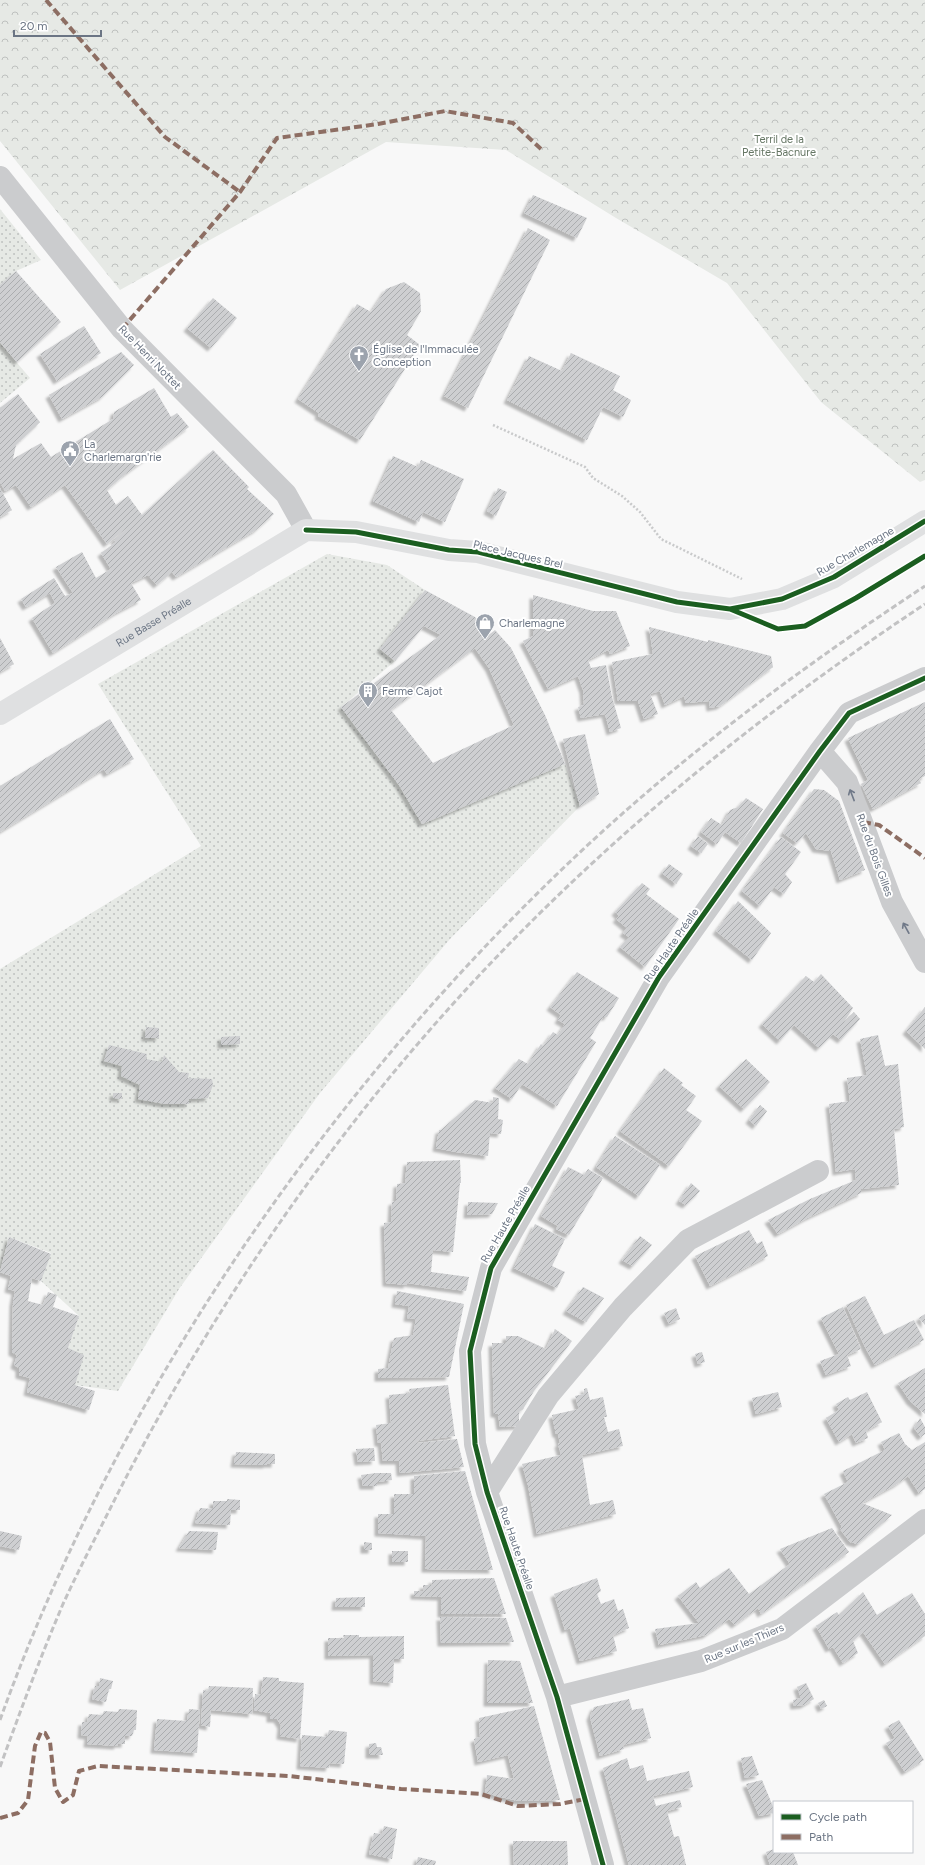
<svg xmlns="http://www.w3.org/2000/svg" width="925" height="1865" font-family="Figtree,sans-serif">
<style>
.grass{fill:url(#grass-dots)}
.forest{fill:url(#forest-crowns)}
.building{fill:url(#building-hatch);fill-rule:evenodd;filter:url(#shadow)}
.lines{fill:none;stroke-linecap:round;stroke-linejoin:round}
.path{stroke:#c9cacb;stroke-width:2.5;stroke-dasharray:2 2;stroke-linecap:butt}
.street{stroke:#cbccce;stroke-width:22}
.secondary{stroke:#dfe0e1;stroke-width:22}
.rail{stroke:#c2c2c3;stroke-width:3;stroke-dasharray:6 3;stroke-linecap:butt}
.quiet{stroke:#8d6e63;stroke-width:4;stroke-dasharray:8 4;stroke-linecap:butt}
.cycleway-casing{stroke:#fff;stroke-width:8}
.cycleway{stroke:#1b5e20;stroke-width:5}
.oneway{stroke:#707988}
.labels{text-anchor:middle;stroke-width:4;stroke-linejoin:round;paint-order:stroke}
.park-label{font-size:11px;fill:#667765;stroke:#fff}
.poi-label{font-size:11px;fill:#6b7584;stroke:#fff;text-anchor:start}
.street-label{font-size:11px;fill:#6b7584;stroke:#fff}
</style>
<defs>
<pattern id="grass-dots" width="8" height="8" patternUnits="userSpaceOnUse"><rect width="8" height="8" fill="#e6e9e5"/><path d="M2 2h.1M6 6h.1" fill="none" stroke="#bec1bf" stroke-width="1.8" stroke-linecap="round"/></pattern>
<pattern id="forest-crowns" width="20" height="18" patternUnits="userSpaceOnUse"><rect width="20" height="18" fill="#e6e9e5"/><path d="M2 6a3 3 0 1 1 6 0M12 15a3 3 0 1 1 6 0" fill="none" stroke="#bec1bf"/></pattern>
<pattern id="building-hatch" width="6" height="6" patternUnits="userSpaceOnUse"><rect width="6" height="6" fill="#cecfd1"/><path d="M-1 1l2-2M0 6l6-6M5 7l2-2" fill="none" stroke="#abadaf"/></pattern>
<filter id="shadow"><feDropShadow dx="-3.5" dy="3.5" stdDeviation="1" flood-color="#0004"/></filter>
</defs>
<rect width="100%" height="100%" fill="#f8f8f8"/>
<path class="grass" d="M0,209L41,260L16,271L0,285Z
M0,343L30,378L0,403Z
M327,554L387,565L425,590L380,649L395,661L341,707L399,785L422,824L565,764L580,806L450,939L320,1093L179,1289L118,1391L75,1385L68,1348L79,1316L41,1281L51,1253L9,1237L0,1271V969L201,846L98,684Z"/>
<path class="forest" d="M0,0H925V480L920,482L821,402L727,283L616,218L506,150L386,142L120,290L0,141Z"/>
<path class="building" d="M533,195L587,218L577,238L524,213Z
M528,228L550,240L468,408L444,396Z
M16,271L61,322L17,362L0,342V285Z
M404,282L420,293L421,311L407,335L420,345L360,440L318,416L319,413L298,399L357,304L371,312L386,289Z
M213,298L237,318L211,348L187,328Z
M84,326L101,353L57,381L40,354Z
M121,352L134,365L102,397L62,419L49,395Z
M571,353L620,376L613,390L631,400L623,417L603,407L587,440L507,400L529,356L562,371Z
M154,388L171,417L177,413L189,427L123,476L107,490L116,505L128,496L142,515L213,450L249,487L247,489L274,514L256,530L176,577L172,572L157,585L148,575L131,583L141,600L116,613L53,653L32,618L55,603L50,593L26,607L21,599L54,578L65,596L73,593L56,567L82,552L96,578L111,569L101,553L116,542L114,540L133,523L107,544L65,485L31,507L16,485L5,491L0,482V408L18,394L40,422L16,445L13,459L41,443L51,457L113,419L114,412Z
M393,456L418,467L421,460L464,479L445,522L423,512L419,522L373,501Z
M0,488L12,510L0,517Z
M498,488L507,492L496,516L487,511Z
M425,590L475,617L490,634L495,630L511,648L545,715L565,764L422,824L399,785L341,707L441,635L424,626L395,661L380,649ZM475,648L489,668L514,725L433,763L391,710Z
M533,595L593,611H616L630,646L610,654L608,650L588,660L591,668L606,665L612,697L621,728L610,732L605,714L581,718L578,707L584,705L583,690L578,676L548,689L523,641L533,636Z
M649,627L708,642V640L771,656L773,667L720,706L710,708L709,701L686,703L684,696L665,705L660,691L650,694L658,714L644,719L638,701H618L612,662L653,654Z
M0,638L14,664L0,672Z
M925,702V776L919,779L921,783L873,809L861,784L868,780L848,738Z
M110,719L134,759L107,774L104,769L0,832V786Z
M585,734L599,794L580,806L563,739Z
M814,789L824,790L839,801L865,870L840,880L831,851L816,849L806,833L797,843L783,833Z
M746,798L763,809L741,843L725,832L717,844L701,832L711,818L722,825L730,810L738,807Z
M698,836L708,844L701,853L691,846Z
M781,837L801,852L785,874L792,882L784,894L774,887L760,906L742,891Z
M669,864L683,874L676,884L662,873Z
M642,883L650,889L646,894L679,919L645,967L620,947L629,937L623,933L627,928L616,919L619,916L615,912Z
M738,901L771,933L752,960L716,931Z
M577,972L619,998L607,1017H603L590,1038L596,1042L557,1106L522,1084L512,1099L495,1088L519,1059L528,1064L541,1044L543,1046L553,1032L558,1035L565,1024L558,1020L561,1015L550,1007Z
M821,974L853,1008L844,1022L854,1012L860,1019L841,1040L833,1034L819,1048L794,1025L780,1041L762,1024L806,976L814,982Z
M925,1007V1049L906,1031Z
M146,1027L159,1028V1038H145Z
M878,1035L885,1066L898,1064L904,1127L894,1129L899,1185L861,1189V1193L807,1218L778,1234L768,1220L810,1199L856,1180L855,1169L836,1172L829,1104L850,1101L847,1078L867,1075L860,1039Z
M240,1036V1044L221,1045V1037Z
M109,1045L147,1054L146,1059L162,1062L164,1055L179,1072L189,1073L188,1078L212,1079L213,1085L208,1098L189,1099V1104H165L138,1099L140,1085L121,1076L122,1066L104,1061Z
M746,1059L770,1082L744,1109L719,1086Z
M664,1068L683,1083L681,1085L696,1096L686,1110L702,1121L669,1166L620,1131Z
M113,1093H122V1099L113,1098Z
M493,1097L499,1098L498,1119L503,1120L501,1134L490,1133L488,1156L456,1152L436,1148L439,1130H441L475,1100L493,1103Z
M760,1105L767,1111L756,1126L749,1120Z
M615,1136L660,1165L639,1196L596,1167Z
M460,1160L461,1183H460L453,1252L433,1250L431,1272L469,1277L466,1291L407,1283V1285L386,1283L384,1223L391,1222L392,1202L396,1201L397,1184L405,1183L407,1162Z
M568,1167L584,1175L588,1169L603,1178L569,1235L556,1229L558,1226L541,1216Z
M691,1183L700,1191L686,1205L679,1201Z
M468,1202L498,1203L492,1214L467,1215Z
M535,1224L565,1239L552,1266L565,1272L557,1288L514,1268Z
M749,1230L757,1244L762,1241L768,1256L710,1286L695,1256Z
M640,1236L652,1245L633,1266L622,1260Z
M9,1237L51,1254L41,1281L32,1278L28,1301L43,1305L48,1292L57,1295L53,1307L79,1316L68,1348L84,1355L75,1385L95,1391L89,1410L27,1392L30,1378L19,1375V1368L14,1365L17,1355L12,1352L13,1303L15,1291L8,1289L11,1276L0,1272Z
M583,1287L604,1298L586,1322L566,1311Z
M397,1291L464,1304L449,1377L378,1378V1369L388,1368L394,1338L413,1335L416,1319L407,1318L409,1306L395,1304Z
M865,1296L884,1335L914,1320L924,1340L875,1365L865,1347L846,1305Z
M843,1307L861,1349L847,1355L851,1366L826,1375L820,1361L839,1354L821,1318Z
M676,1308L680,1319L669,1324L664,1313Z
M925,1314V1325L919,1318Z
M555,1329L572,1341L534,1391L523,1409L519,1412V1426L500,1427L498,1414H494L492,1343H506V1336H518L546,1349Z
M702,1352L705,1362L698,1364L695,1354Z
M925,1368V1414L910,1401L898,1383Z
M448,1385L455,1436L417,1441L418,1443L457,1439L464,1467L400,1473L399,1461H383L381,1443H378L376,1425L391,1423L389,1395L410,1393L409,1389Z
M587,1388L590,1400L603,1397L607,1417H604L608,1432L619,1429L623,1446L582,1455L590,1505L613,1500L616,1514L537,1534L528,1485L522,1464L561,1455L558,1444L560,1443L558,1434H556L552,1415L579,1409L575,1396L584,1394V1389Z
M778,1392L782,1407L756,1414L752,1398Z
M867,1392L882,1422L866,1431L868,1438L856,1443L852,1434L839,1442L826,1418L839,1410L836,1404L848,1397L850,1400Z
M920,1418L925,1427V1434L921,1437L914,1428Z
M899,1433L905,1444L912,1450L925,1442V1489L919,1493L908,1476L897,1484L862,1503L892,1515L858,1544L850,1542L840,1529L842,1527L824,1494L848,1482L843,1471L885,1450L881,1442Z
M374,1448L375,1461L358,1462L356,1449Z
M236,1452L275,1454V1464H266L267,1465L234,1464Z
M465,1471L493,1570L425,1569L426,1536L378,1533V1514H394V1494H414V1476Z
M376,1473H391L392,1480L377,1482V1486H363L361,1475Z
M227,1499L240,1500V1510H231L230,1525L195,1523L200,1508L213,1509V1501H227Z
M832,1528L849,1552L761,1614L758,1608L735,1625L729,1619L706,1635L659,1645L655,1629L699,1623L678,1596L696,1582L700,1588L729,1568L749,1594L790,1564L780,1549Z
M0,1531L22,1536L19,1550L0,1546Z
M189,1531L218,1532L216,1550L179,1548Z
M364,1542L372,1543V1550H364Z
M392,1551H408V1562H392Z
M494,1578L506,1614H441V1597L414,1596V1591H423V1585H432V1580Z
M597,1578L601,1591L597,1594L601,1604L614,1599L618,1611L623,1609L629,1628L613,1635L617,1651L580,1661L570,1628L565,1630L554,1594Z
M863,1592L877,1615L912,1593L925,1614V1636L885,1664L863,1632L853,1641L858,1653L843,1663L833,1647L829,1649L816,1626L837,1612L839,1615Z
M365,1597V1607H335L336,1598Z
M440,1617L506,1618L514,1642L441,1643Z
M343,1635H359V1637L404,1636V1659H394L393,1683L373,1681V1655L328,1656V1638H344Z
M488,1660L520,1661L533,1703H487Z
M263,1677L279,1678V1681L304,1683L300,1739L280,1736L281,1725L277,1719H270V1713L254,1710L255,1694L261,1695Z
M100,1678L113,1681L111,1689H109L106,1702L92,1699L95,1686H99Z
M806,1683L814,1699L804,1705L794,1706L793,1700L801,1698L797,1687Z
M209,1686L253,1688L252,1714L211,1710L210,1727L201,1725L203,1690L208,1691Z
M629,1699L632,1710L643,1708L651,1738L623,1745L624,1749L600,1756L590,1717L594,1707Z
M824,1700L827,1706L821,1709L818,1703Z
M534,1706L560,1800L518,1801L485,1793L487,1775L514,1779L508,1755L478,1762L474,1739L480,1737L479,1718Z
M119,1709L137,1710L136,1730H134L132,1736H125V1744H118L117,1746L87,1744L88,1736L81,1735L82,1722H87L89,1714L102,1715L104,1711L118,1712Z
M189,1709L200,1710L197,1753L154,1750L157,1719L187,1721Z
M899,1720L924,1760L905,1772L886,1743L895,1738L888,1726Z
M329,1730L347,1732L344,1764L330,1763L329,1768L300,1766L302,1735L327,1737Z
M376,1743L377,1747H381L383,1755H369V1744Z
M752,1756L759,1775L745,1778L741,1758Z
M627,1758L630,1769L643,1765L647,1781L689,1771L693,1787L653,1796L656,1806L680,1800L682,1807L667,1811L674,1837L679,1836L686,1865H629L603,1768Z
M762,1780L774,1809V1813L759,1816L746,1784Z
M384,1826L397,1829L392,1859L369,1854L374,1833L382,1834Z
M513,1841H567L568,1865H514Z
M774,1849V1852H793L798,1865H770L766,1852Z
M418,1857L436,1861L435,1865H416Z"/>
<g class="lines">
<path class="path" d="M493,425L585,467L593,478L622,496L640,512L661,539L742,579"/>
<path class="street" d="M0,177L122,329L286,494L306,530
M820,751L847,782L892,902L925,962
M487,1492L548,1396L623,1307L688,1240L818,1171
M557,1697L701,1661L782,1629L925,1520
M603,1865L557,1697L487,1492L475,1444L470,1351L491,1268L659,977L820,751L849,713L925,678"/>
<path class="secondary" id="s1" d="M0,714L306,530L356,532L449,550L478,552L677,602L730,609L782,599L834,577L925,521"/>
<path class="rail" d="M0,1720C117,1395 326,1092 576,856C683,755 802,667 925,586
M0,1767C20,1712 40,1658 63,1604C80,1567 99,1531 117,1495C209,1315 324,1145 461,995C598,845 756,716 925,604"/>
<path class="quiet" d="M46,0L165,137L240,192
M122,329L240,192L277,138L378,124L445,111L513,123L541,149
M863,822L879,825L925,858
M0,1818L18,1813L28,1800L35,1746L41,1732L45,1733L50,1742L55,1788L63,1802L73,1795L79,1771L98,1766L289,1776L401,1789L481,1794L518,1806L560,1804L585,1799"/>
<g class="cycleway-casing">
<path id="cycleway" d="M306,530L356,532L449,550L478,552L677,602L730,609L782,599L834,577L925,521
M730,609L778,629L805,626L856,598L925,556
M603,1865L557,1697L487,1492L475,1444L470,1351L491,1268L659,977L820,751L849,713L925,678"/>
</g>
<use href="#cycleway" class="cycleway"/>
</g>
<defs><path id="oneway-shaft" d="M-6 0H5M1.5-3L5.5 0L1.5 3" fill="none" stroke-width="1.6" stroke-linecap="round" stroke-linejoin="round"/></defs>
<g class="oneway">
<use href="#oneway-shaft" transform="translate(852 795) rotate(-111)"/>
<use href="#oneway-shaft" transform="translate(906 928) rotate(-119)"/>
</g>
<defs>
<g id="church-pin" transform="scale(1)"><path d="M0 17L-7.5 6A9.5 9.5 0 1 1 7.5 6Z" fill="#9ca3ad" stroke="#fff"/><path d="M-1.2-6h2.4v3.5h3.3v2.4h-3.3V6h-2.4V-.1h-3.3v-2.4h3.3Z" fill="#fff"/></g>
<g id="civic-pin" transform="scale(1)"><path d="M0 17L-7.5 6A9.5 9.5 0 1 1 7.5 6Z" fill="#9ca3ad" stroke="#fff"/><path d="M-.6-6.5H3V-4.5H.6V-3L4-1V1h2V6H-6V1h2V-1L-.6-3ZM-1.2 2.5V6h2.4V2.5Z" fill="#fff"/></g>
<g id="shop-pin" transform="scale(1)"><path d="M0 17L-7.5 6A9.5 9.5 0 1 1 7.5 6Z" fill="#9ca3ad" stroke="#fff"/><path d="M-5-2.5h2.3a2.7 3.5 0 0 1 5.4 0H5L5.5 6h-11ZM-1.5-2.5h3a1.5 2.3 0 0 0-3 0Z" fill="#fff"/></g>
<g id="building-pin" transform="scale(1)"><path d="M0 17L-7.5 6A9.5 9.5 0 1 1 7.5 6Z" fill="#9ca3ad" stroke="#fff"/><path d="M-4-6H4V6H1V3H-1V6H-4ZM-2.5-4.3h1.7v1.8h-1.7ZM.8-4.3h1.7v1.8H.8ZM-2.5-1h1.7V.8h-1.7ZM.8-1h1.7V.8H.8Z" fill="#fff"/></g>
</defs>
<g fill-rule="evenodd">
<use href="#church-pin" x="359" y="355"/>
<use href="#civic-pin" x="70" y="450"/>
<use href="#shop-pin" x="485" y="623"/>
<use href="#building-pin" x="368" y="691"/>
</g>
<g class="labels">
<g class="park-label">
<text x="779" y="143">Terril de la<tspan x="779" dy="13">Petite-Bacnure</tspan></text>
</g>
<g class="poi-label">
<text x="373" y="353">Église de l'Immaculée<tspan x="373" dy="13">Conception</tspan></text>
<text x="84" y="448">La<tspan x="84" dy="13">Charlemargn'rie</tspan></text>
<text x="499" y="627">Charlemagne</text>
<text x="382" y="695">Ferme Cajot</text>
</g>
<g class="street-label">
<text transform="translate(150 357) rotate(46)" y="4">Rue Henri Nottet</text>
<text transform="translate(855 551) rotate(-30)" y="4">Rue Charlemagne</text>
<text transform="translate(518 554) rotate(13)" y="4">Place Jacques Brel</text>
<text dy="4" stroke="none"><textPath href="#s1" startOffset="179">Rue Basse Préalle</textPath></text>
<text transform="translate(875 855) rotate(70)" y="4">Rue du Bois Gilles</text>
<text transform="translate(671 945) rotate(-55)" y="4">Rue Haute Préalle</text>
<text transform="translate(505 1224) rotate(-60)" y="4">Rue Haute Préalle</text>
<text transform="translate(517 1548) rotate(71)" y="4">Rue Haute Préalle</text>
<text transform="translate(744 1643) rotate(-23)" y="4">Rue sur les Thiers</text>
</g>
</g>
<rect x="773" y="1801" width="140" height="52" fill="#ffffff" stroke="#c4c8ce"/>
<rect x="781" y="1814" width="20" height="6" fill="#1b5e20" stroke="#c4c8ce"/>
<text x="809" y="1821" font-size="12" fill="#6b7584">Cycle path</text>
<rect x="781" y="1834" width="20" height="6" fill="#8d6e63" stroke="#c4c8ce"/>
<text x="809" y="1841" font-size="12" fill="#6b7584">Path</text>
<path d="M14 30v6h87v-6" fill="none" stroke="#6b7584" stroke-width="2"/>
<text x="20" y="30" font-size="12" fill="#6b7584" stroke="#ffffff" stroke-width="3" paint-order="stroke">20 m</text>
</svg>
